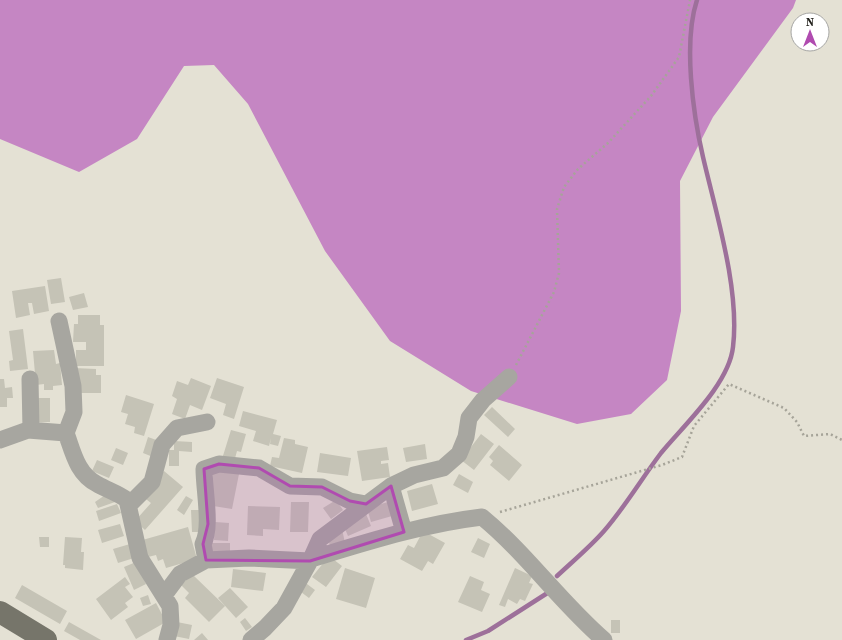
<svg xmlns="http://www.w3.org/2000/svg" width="842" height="640" font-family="'Source Serif 4',serif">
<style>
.forest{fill:#c586c3}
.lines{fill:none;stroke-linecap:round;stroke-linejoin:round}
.stream{stroke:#9d709a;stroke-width:4.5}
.building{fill:#c5c3b6}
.path{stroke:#a6a499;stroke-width:2.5;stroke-dasharray:2 3;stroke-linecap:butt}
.minor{stroke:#a7a6a0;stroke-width:17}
.primary{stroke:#76756a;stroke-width:22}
.marked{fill:#b04bb0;fill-opacity:0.2;stroke:#b04bb0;stroke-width:3;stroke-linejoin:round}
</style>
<rect width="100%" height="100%" fill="#e4e1d4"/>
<path class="forest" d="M0,0H796L793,8L713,117L680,181L681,311L667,380L631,414L577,424L471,391L390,341L325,251L248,104L214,65L184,66L137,139L79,172L0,139Z"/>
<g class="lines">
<path class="stream" d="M557,576C573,561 590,547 604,531C625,507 642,478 661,453C684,425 729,384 733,347C740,290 716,213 703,157C693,114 683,42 697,0
M466,640L488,631L549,592"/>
</g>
<path class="building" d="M61,278L65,302L51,304L47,280Z
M45,286L49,311L34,314L32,303H28L30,315L16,318L12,291Z
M84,293L88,307L73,310L69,297Z
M78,315H100V325H104V366H76V350H86V342H73L74,324H78Z
M23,329L28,369L10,371L9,361L13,360L9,331Z
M54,350L56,364L60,363L62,385L53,386V390H44V384L36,385L33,351Z
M74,368L96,369V375H101V393H80Z
M191,378L211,386L202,410L190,405L185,419L172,414L177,399L172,396L177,381L188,385Z
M217,378L244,387L234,419L223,415L226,404L210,398Z
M0,379H4L5,388L12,387L13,398H7V407H0Z
M126,395L154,404L144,436L134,433L135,427L125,424L128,414L121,412Z
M35,398H50V422H35Z
M492,407L515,429L508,437L484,415Z
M243,411L277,420L273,434L281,436L278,446L270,444L271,438L269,446L253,441L256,431L239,426Z
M231,430L246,434L241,452L237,451L234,462L222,459Z
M481,434L494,444L474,470L461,460Z
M148,437L159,441L153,457L143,453Z
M284,438L295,440V444L308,447L302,473L270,466L272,457L279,458Z
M174,441L192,442V452L179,451V466H169V450H174Z
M425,444L427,459L406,462L403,448Z
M499,445L522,465L509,481L490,465L493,461L489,457Z
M387,447L389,460L381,461V464L388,463L390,477L362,481L357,451Z
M116,448L128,453L123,465L111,460Z
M320,453L351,458L348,476L317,472Z
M97,460L114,467L109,478L92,471Z
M214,469L239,474L232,509L207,505Z
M164,471L183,487L145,530L135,521L151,503L142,496Z
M459,474L473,482L468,493L453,485Z
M432,484L438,504L412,511L407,491Z
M108,493L115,502L98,508L95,502Z
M186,496L193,500L184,515L177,510Z
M336,500L343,510L331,519L323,508Z
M291,502H309L308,532H290Z
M388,502L392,516L371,522L367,508Z
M117,504L121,513L99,521L96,511Z
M248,506L280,507L279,530L263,529V536L247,535Z
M191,510H202V532H192Z
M366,514L371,526L348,536L343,524Z
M215,522L229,523L228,541L214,540Z
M120,524L124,536L102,543L98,530Z
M188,527L197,559L166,568L163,559L158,561L156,555L144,558L139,541Z
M342,529L345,543L330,547L328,536Z
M423,531L445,543L433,564L428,561L422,571L400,559L408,545L414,548Z
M39,537H49V547H40Z
M65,537L82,538L81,552H84L83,570L65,568V565H63Z
M478,538L490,544L484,558L471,552Z
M209,543H230V556H209Z
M130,544L134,558L118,563L113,549Z
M329,556L342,566L326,587L312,577Z
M136,562L146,584L134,590L124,567Z
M345,568L375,578L366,608L336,599Z
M515,568L532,576L529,583L533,584L525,601L520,599L517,604L508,599L505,607L499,605Z
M233,569L266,573L263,591L231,587Z
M192,574L225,606L209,622L185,598L189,593L181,585Z
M470,576L484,582L481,590L490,594L482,612L458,602Z
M125,577L130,584L125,587L133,597L125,603L128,607L111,620L96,599Z
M303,581L315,590L309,598L297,589Z
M22,585L67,611L60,624L15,598Z
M230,588L248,607L236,618L218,598Z
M148,595L151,604L143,606L140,598Z
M156,603L166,622L136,639L125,620Z
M245,618L252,627L246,631L240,622Z
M611,620H620V633H611Z
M69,622L101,640H80L64,631Z
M177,622L192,625L189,639L174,636Z
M202,633L208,640H194Z"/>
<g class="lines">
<path class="path" d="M516,365L554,292L559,273L557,209L564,187L578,169L608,143L651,96L679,57L690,0
M500,512L662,465L682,457L694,426L729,384L784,408L797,422L804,436L830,434L842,440"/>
<path class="minor" d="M59,321L73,386L74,412L66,433
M30,379L31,430
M0,440L28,430L66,433C73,452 77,474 97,484C107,490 118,493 127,500L140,558L170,606L171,625L167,640
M391,486L404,532
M129,505L152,482L162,445L177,428L207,422
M311,559L320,539L391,486L414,475L443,468L459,454L466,437L469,418L483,400L509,377
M206,560L203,544C212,527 204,490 204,469L219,464L259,468L290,486L322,487L350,501L366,504
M165,594L180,574L206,560L249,558L310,561
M251,640L265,628L284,608L311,559C367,542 423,524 482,517C527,554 560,602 604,640"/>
<path class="primary" d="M0,612L46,640"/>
</g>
<path class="marked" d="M219,464L259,468L290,486L322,487L350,501L366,504L391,486L404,532L310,561L206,560L203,544L208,524L204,469Z"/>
<g transform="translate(810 32)"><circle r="19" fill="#ffffff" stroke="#a6a6a4"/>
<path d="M0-3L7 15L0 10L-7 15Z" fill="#b04bb0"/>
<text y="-6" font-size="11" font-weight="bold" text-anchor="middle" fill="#21201b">N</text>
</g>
</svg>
